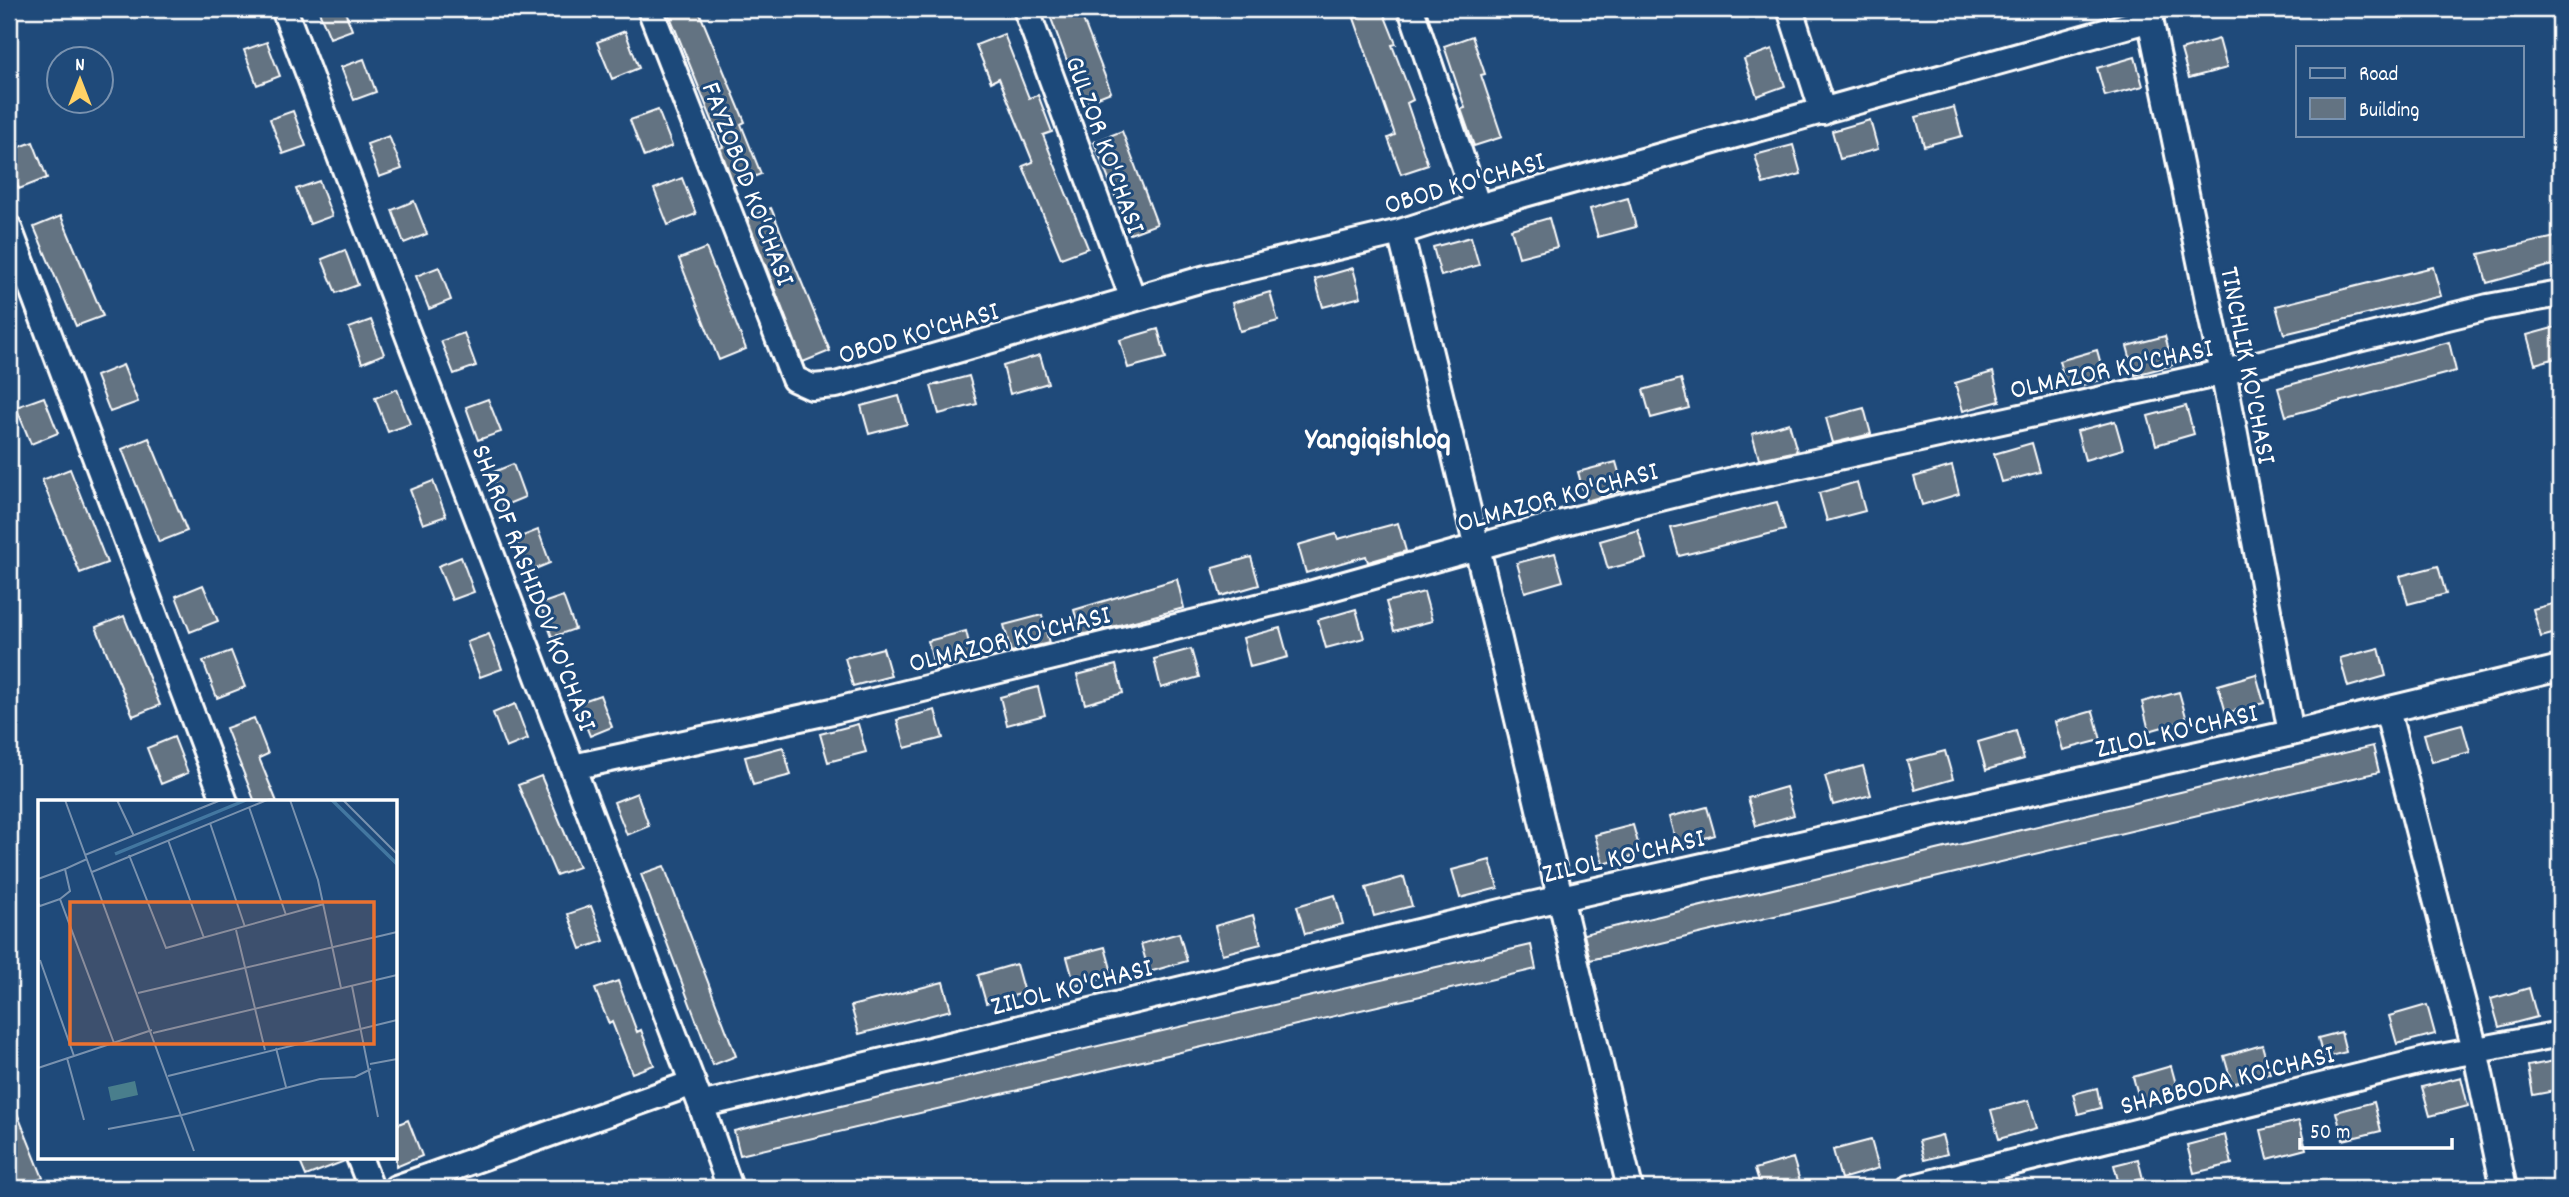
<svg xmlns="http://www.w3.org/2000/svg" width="2569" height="1197" font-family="Dekko,sans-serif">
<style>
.building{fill:#637382;stroke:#fff;stroke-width:2}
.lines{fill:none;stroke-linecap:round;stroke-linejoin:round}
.minor-casing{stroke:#fff;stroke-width:30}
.minor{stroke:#1f4a7a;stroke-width:24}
.labels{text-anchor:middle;stroke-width:6;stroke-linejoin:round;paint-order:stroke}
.street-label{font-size:28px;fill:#fff;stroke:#1f4a7a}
.quarter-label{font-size:32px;font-weight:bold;fill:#fff;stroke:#1f4a7a}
.inset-river{fill:none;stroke:#4377a0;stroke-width:3.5}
.inset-road{fill:none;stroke:#7992af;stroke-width:2}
.view{fill:#eb7230;fill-opacity:0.15;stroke:#eb7230;stroke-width:3.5}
.inset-edge{fill:none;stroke:#fff;stroke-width:3.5}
</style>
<rect width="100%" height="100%" fill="#1f4a7a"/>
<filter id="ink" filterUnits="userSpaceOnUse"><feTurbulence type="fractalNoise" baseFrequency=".0143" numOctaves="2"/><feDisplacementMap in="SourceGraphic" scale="14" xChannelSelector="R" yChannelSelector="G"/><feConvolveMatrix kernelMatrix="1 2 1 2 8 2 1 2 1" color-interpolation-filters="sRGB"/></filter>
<g filter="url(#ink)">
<path class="building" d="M318,9H344L352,30L330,38Z
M667,9H698L745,122L741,124L761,174L734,185L720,148L723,147Z
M1059,9H1079L1111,92L1083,103L1049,13Z
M1378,9H1382L1396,44L1392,45L1413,100L1407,103L1428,165L1401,174L1388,138L1395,135L1354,18Z
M625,31L639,68L612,79L597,42Z
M1004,34L1029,98L1038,95L1052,132L1043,135L1088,248L1061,258L1023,166L1033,162L999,78L991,82L976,45Z
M1472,36L1485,74L1481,75L1502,137L1474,146L1461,109L1465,108L1444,46Z
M2219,39L2227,68L2189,78L2181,50Z
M267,42L280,76L257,85L244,50Z
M1772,49L1785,86L1757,96L1744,59Z
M2135,57L2143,86L2105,96L2097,68Z
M364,59L376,92L354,100L341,67Z
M1954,107L1962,136L1924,146L1916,117Z
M658,110L672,146L644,157L630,120Z
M293,111L306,146L283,154L270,119Z
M1870,120L1878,149L1840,159L1832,131Z
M1122,131L1157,224L1130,234L1094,142Z
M389,136L402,169L379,177L367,144Z
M33,142L47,178L19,189L9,162V151Z
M1793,145L1801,174L1763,184L1755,155Z
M682,178L696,214L668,225L654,189Z
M319,181L332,216L310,224L296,189Z
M1628,198L1636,227L1598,237L1590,209Z
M414,201L427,234L404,243L392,210Z
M771,208L830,351L803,362L747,218Z
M61,216L103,316L76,326L34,227Z
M1549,218L1557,247L1519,257L1511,229Z
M2560,236V263L2487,283L2479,254Z
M1471,237L1479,265L1441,276L1433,247Z
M706,248L746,349L719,360L679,259Z
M345,250L358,285L336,293L322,259Z
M439,267L451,300L429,309L416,276Z
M2433,267L2441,296L2284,334L2276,306Z
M1353,268L1361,297L1323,307L1315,279Z
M1270,292L1278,321L1240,331L1232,303Z
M371,320L384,354L362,363L349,328Z
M2560,326V357L2535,364L2527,335Z
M1158,329L1166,358L1128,368L1120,340Z
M464,333L476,366L454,374L441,341Z
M2165,336L2173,365L2135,375L2127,346Z
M2449,342L2456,371L2286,416L2278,388Z
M2097,350L2105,379L2067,389L2059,361Z
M1040,355L1048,383L1010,394L1003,366Z
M123,365L138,402L110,412L96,376Z
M1993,372L2000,401L1963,411L1955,383Z
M969,376L977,404L939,414L931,386Z
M1681,379L1689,408L1651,418L1643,390Z
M397,389L410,424L388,432L375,398Z
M899,396L907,424L869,434L861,406Z
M44,397L58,433L31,444L16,407Z
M488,399L501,432L478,440L466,407Z
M2186,406L2194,434L2156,445L2148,416Z
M1864,408L1871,434L1833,443L1826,418Z
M2115,421L2123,449L2085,460L2077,431Z
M1789,423L1797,451L1759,459L1752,434Z
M149,438L187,531L159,542L122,449Z
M2032,443L2040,472L2002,482L1994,454Z
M1616,462L1624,490L1586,501L1578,472Z
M513,464L525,497L503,506L491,473Z
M1952,466L1959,494L1922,505L1914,477Z
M70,469L107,563L80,573L42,480Z
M433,481L446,516L423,524L410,490Z
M1857,482L1865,511L1827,521L1819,493Z
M1777,502L1785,530L1679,556L1671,528Z
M1398,523L1406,551L1368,562L1366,556L1306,573L1298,545L1336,534L1338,539Z
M538,530L550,563L528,572L515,539Z
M1638,530L1646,559L1608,569L1600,541Z
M1555,553L1563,581L1525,592L1517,563Z
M461,557L474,592L452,600L438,566Z
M1251,557L1259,585L1221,596L1213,568Z
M2438,566L2446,594L2408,604L2400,576Z
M1177,579L1184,608L1081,635L1074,610Z
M203,585L218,621L190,632L176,596Z
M1424,592L1432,621L1394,631L1386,602Z
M563,596L575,629L552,637L540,604Z
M2560,602V632L2541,637L2533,609Z
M1356,609L1364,638L1326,648L1318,620Z
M1042,615L1049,643L1011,652L1004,625Z
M124,616L160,705L133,716L96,627Z
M1280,628L1288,657L1250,667L1243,638Z
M966,631L973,660L935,670L928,641Z
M489,634L502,669L480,677L467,642Z
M883,648L891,676L853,686L845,658Z
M2379,648L2386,676L2348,687L2340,658Z
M1191,649L1199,677L1161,688L1154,659Z
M231,651L245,687L217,698L203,661Z
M1116,665L1123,693L1085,704L1077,675Z
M2256,674L2264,703L2226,713L2218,685Z
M1038,687L1045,715L1007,725L1000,697Z
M2179,692L2187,720L2149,731L2142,702Z
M600,695L612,727L590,736L577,703Z
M515,704L528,739L506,748L493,713Z
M935,710L943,738L905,748L897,720Z
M2093,711L2101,740L2063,750L2055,722Z
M254,718L268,754L259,758L277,802H255L226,728Z
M858,724L866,752L828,762L820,734Z
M2462,724L2470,752L2432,762L2424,734Z
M2016,731L2024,759L1986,770L1978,742Z
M174,737L188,773L161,784L147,748Z
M2373,746L2379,772L1590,960L1584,934Z
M783,747L791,775L753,785L745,757Z
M1945,751L1953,779L1915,790L1907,761Z
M1863,766L1871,795L1833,805L1825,776Z
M541,776L579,867L556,875L518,785Z
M1786,787L1794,815L1756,826L1748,798Z
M637,793L649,826L627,835L614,802Z
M1707,807L1715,835L1677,846L1669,817Z
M1633,825L1641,854L1603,864L1595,835Z
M1490,860L1498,888L1460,898L1452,870Z
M664,866L736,1056L713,1065L641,874Z
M1404,877L1412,906L1374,916L1366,888Z
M1335,895L1343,924L1305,934L1297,906Z
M591,906L604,941L581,949L568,914Z
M1253,915L1261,944L1222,954L1215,926Z
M1179,933L1187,961L1149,972L1141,944Z
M1531,945L1536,969L740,1155L734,1131Z
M1105,947L1113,976L1075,986L1067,957Z
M1016,964L1024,993L986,1003L978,975Z
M618,981L637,1032L641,1030L654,1065L632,1073L612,1022L609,1024L595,989Z
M943,982L951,1010L859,1034L851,1006Z
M2529,988L2537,1017L2499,1027L2491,999Z
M2427,1005L2435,1034L2397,1044L2389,1016Z
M2341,1032L2346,1052L2323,1058L2318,1038Z
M2262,1045L2270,1073L2232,1084L2224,1056Z
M2560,1060V1090L2533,1095L2528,1066Z
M2171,1066L2179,1095L2141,1105L2133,1077Z
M2461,1077L2468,1106L2430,1116L2422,1087Z
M2097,1088L2101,1108L2078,1114L2073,1094Z
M9,1093L43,1178L17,1188L9,1171Z
M2029,1100L2037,1128L1999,1139L1991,1110Z
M2374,1102L2381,1131L2343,1140L2336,1112Z
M408,1120L422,1156L396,1167V1125Z
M2299,1121L2306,1149L2268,1159L2261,1130Z
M1942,1135L1947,1154L1924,1160L1919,1141Z
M2225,1135L2232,1164L2194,1173L2187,1145Z
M1871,1140L1879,1168L1841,1179L1833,1150Z
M298,1157H344L345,1161L306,1176Z
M1793,1158L1802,1188H1761L1755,1169Z
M2138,1159L2143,1179L2119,1184L2114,1165Z"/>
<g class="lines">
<g class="minor-casing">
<path id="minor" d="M284,9L701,1105L730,1188
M650,9L794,379L812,387L836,385L1206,278L1400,232L1478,207L2151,19
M1026,9L1133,299
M1411,9L1478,207
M1790,9L1823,112
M2148,9L2227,392L2291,733
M9,228L225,802
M1400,232C1480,550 1552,870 1630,1188
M2387,710L2475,1050L2504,1188
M573,767L837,710L1306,595L1580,518L1733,480L2221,373L2488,307L2560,294
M701,1105L1526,906L2291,733L2560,668
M359,1157L371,1188
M396,1188L693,1083
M1910,1188L2430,1059L2560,1034"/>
</g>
<use href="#minor" class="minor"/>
</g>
</g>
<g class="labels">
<g class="street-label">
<text transform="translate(1107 144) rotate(70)" y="10">GULZOR KO'CHASI</text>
<text transform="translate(1464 181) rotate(-16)" y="10">OBOD KO'CHASI</text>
<text transform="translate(750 183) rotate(69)" y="10">FAYZOBOD KO'CHASI</text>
<text transform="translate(918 331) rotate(-16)" y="10">OBOD KO'CHASI</text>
<text transform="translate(2250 365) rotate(79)" y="10">TINCHLIK KO'CHASI</text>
<text transform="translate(2111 367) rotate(-12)" y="10">OLMAZOR KO'CHASI</text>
<text transform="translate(1557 495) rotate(-15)" y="10">OLMAZOR KO'CHASI</text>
<text transform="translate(536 587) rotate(69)" y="10">SHAROF RASHIDOV KO'CHASI</text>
<text transform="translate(1009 637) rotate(-14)" y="10">OLMAZOR KO'CHASI</text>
<text transform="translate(2176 729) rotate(-13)" y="10">ZILOL KO'CHASI</text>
<text transform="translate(1623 854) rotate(-13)" y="10">ZILOL KO'CHASI</text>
<text transform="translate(1071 985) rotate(-14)" y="10">ZILOL KO'CHASI</text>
<text transform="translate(2227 1078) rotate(-14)" y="10">SHABBODA KO'CHASI</text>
</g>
<g class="quarter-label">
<text x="1378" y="448">Yangiqishloq</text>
</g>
</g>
<g transform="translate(38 800)">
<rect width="359" height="359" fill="#1f4a7a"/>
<path d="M97,281L100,295L73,301L70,287Z" fill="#497e8c"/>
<path class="inset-river" d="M294,0L359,64M77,54L208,0"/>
<path class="inset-road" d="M27,0L156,351M79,0L96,36M252,0L280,80L303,188M305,0L359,54M211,7L248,115M172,23L207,127M130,40L166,138M47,55L183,0M91,55L128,148L286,104M49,59L27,69L32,91L22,99L76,243M54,72L229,0M0,79L27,69M0,103L2,106L22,99M198,130L227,250M2,160L36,256M314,186L340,317M100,193L359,132M115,233L359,175M238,248L248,287M29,258L46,320M332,264L359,259M0,268L114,230M130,276L359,220M70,329L144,315L282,279L317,277L333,269"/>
<path class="view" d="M32,102H336V244H32Z"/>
<rect width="359" height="359" class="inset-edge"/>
</g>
<rect width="2569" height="1197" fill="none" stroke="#1f4a7a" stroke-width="35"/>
<rect x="18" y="18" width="2534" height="1162" fill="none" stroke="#fff" stroke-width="2.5" filter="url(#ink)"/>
<rect x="2296" y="46" width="228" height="91" fill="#1f4a7a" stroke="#7992af" stroke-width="2"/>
<rect x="2310" y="68" width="35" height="10" fill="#1f4a7a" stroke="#7992af" stroke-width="2"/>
<text x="2359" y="80" font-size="21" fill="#ffffff">Road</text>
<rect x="2310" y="98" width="35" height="21" fill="#637382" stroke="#7992af" stroke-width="2"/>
<text x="2359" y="116" font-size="21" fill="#ffffff">Building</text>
<g transform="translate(80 80)"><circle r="33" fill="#1f4a7a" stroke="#7992af" stroke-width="2"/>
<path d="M0-5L12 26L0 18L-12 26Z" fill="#ffd166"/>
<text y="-10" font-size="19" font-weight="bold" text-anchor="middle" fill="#ffffff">N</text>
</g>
<path d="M2300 1138v10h152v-10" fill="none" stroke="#ffffff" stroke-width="3.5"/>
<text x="2310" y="1138" font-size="21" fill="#ffffff" stroke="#1f4a7a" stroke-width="5" paint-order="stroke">50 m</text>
</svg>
